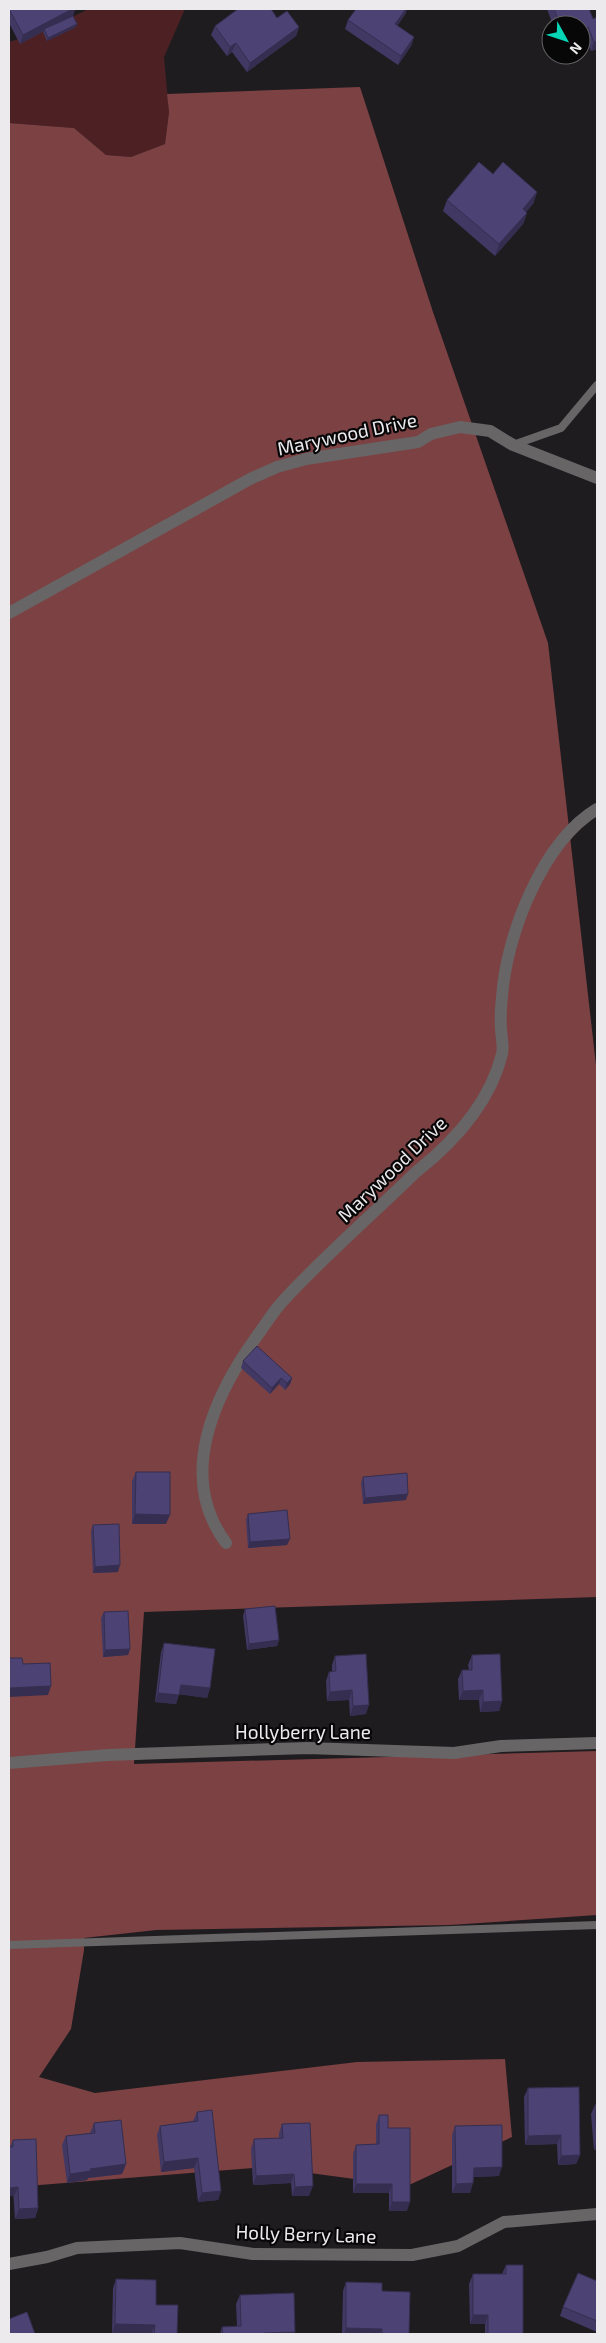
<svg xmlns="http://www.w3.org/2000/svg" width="606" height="2343" font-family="'Exo 2',sans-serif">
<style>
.green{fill:#4d2123}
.forest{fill:#7c4143}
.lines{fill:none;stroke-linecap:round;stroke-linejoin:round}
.service{stroke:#686566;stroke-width:8}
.minor{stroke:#686566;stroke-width:12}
.wall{fill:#413963}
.shaded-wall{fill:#352e50}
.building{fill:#4c4273;stroke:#352e50}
.labels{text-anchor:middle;stroke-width:4.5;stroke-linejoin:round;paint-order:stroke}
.street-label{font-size:19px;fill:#edeaed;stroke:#080708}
</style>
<rect width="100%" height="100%" fill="#1f1c20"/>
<path class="green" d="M89,9H185L164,57L169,112L165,144L131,157L106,155L74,128L9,123V42L40,32Z"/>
<path class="forest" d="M360,87L433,312L548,643L597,1074V1597L144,1612L134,1764L597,1751V1915L450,1925L156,1930L84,1938V1950L71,2029L39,2077L95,2093L357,2062L505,2059L512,2137L407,2186L265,2167L27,2186L9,2194V123L74,128L106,155L131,157L165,144L169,112L167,94Z"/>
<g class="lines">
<path class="service" d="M513,445L561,428L597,385
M9,1945L597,1925"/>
<path class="minor" d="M9,613L250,479L277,467L306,459L418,442L431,434L460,427L490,431L513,445L597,478
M226,1543C176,1476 215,1394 257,1336C265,1325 273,1312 282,1302C324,1256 372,1215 416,1172C454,1142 490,1103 502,1054C504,1046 501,1036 501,1028C500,1018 501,1007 502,997C506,936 542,842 597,809
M9,1763L108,1755L307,1748L454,1753L501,1746L597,1743
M9,2264L47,2257L77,2248L180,2243L253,2254L412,2255L458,2246L504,2222L597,2214"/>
</g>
<path class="wall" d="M9,9H75L73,16L76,27L47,41L43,32L44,31L20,44L9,23Z
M547,9H590V10L597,49L591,51L585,37L581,38V25H553Z
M406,13L397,26L414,37L411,46L398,65L345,29L348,20Z
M277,18L299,27L296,36L247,72L232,52L227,56L211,35L215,26Z
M493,174L537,192L533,204L526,212L527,213L523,224L495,256L443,211L447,200Z
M243,1361L292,1378L290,1384L285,1390L279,1384L270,1394L241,1368Z
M136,1472L166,1524H132V1481Z
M363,1477L406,1500L363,1504L361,1483Z
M248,1514L287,1545L248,1548L246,1520Z
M93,1525L118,1572L93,1573L91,1531Z
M245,1609L279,1640L277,1646L247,1650L243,1616Z
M104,1612L130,1649L128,1655L103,1657L101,1618Z
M164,1643L210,1688L207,1698L179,1694L176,1704L155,1702L161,1652Z
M472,1655L502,1701L499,1711L480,1712L479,1700H459L458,1679L462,1670H469L468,1665Z
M335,1656L366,1714L350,1716L349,1700L327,1701L326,1681L329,1672H332V1665Z
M528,2088L580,2155L576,2164L558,2165L557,2144L525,2145L524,2097Z
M595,2105H597V2150H594L591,2114Z
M197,2112L221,2191L218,2200L198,2202L194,2168L161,2172L157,2135L160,2126L193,2121Z
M379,2115L388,2128L407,2211H389V2193H353V2154L356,2145L376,2144V2124Z
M94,2123L126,2164L122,2174L88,2178L87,2180L67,2183L62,2145L66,2136L90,2133Z
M282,2124L309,2196H292L291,2183L253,2185L251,2149L254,2139L279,2138V2133Z
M455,2126L499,2176L474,2177L470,2193H452V2135Z
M13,2140L38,2208L35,2218L15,2219L10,2147Z
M506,2265L523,2334H485V2324H470L469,2284L473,2274H502Z
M116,2279L156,2305L177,2334L112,2333L113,2288Z
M597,2281V2332L560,2316L563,2307Z
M346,2282L382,2291L409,2334H342L343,2291Z
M240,2295L294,2334H220L222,2327L237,2326L236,2304Z"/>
<path class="shaded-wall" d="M72,9H75L73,16L44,29V31L20,44L23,35Z
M406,9H407L406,13L392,33L395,24Z
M77,24L76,27L47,41L48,38Z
M299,27L296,36L247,72L250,63Z
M588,27L585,37L581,38V30Z
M414,37L411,46L398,65L401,56Z
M597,41V49L591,51L594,42Z
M236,43L232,52L227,56L230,47Z
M537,192L533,204L518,221L523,209Z
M527,213L523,224L495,256L499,244Z
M281,1378L279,1384L270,1394L272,1388Z
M292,1378L290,1384L285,1390L287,1383Z
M408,1494L406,1500L363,1504L365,1498Z
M135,1514L170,1515L166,1524H132Z
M290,1539L287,1545L248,1548L250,1542Z
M120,1565L118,1572L93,1573L95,1567Z
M279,1640L277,1646L247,1650L249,1644Z
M130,1649L128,1655L103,1657L105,1650Z
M181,1685L210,1688L207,1698L177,1694Z
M51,1686L48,1695L9,1697V1688Z
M352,1690L349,1700L327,1701L330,1692Z
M483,1690L479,1700H459L463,1691Z
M158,1693L179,1695L176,1704L155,1702Z
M502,1701L499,1711L480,1712L483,1702Z
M369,1705L366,1714L350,1716L353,1706Z
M561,2135L557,2144L525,2145L528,2136Z
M597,2141V2150H594Z
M580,2155L576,2164L558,2165L561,2156Z
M198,2158L194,2168L161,2172L164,2162Z
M126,2164L122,2174L88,2178L87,2180L67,2183L70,2174L90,2169Z
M502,2167L499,2176L470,2177L474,2168Z
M294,2174L291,2183L253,2185L256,2176Z
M473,2183L470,2193H452L456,2184Z
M356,2184H392L389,2193H353Z
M313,2186L309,2196H292L295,2187Z
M18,2187L14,2196H9V2188Z
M221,2191L218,2200L198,2202L202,2193Z
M392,2202H410L407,2211H389Z
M38,2208L35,2218L15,2219L19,2209Z
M473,2315H488L485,2324H470Z
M115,2324L155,2325L151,2334L112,2333Z
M346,2328L382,2329L380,2334H344Z
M295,2332L294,2334H264V2333Z"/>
<path class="building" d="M9,9H72L23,35Z
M238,9H271L277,18L287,11L299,27L250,63L236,43L230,47L215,26Z
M356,9H406L395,24L414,37L401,56L348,20Z
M554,9H589L593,19L597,17V41L594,42L588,27L581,30V25H560Z
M73,16L77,24L48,38L44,29Z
M479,162L493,174L503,162L537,192L523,209L527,213L499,244L447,200Z
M257,1346L292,1378L287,1383L281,1378L272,1388L243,1361Z
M136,1472H170V1515L135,1514Z
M407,1473L408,1494L365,1498L363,1477Z
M287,1510L290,1539L250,1542L248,1514Z
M119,1524L120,1565L95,1567L93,1525Z
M275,1606L279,1640L249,1644L245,1609Z
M128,1611L130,1649L105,1650L104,1612Z
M164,1643L215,1649L210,1688L181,1685L179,1695L158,1693Z
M366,1654L369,1705L353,1706L352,1690L330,1692L329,1672L336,1671L335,1656Z
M500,1654L502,1701L483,1702V1690L463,1691L462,1670H472V1655Z
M9,1658H22L23,1664L50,1663L51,1686L9,1688Z
M579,2087L580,2155L561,2156V2135L528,2136V2088Z
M595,2105H597V2141Z
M212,2110L221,2191L202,2193L198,2158L164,2162L160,2126L198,2121L197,2112Z
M379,2115H388V2128H410V2202H392V2184H356V2145L379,2144Z
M121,2120L126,2164L90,2169L91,2171L70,2174L66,2136L95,2133L94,2123Z
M310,2123L313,2186L295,2187L294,2174L256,2176L254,2139L283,2138L282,2124Z
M502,2125V2167L474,2168L473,2183L456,2184L455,2126Z
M36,2139L38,2208L19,2209L18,2187L9,2188V2147H13V2140Z
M506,2265H523V2334H488V2315H473V2274H506Z
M578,2273L597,2281V2321L563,2307Z
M116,2279L156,2280V2305H178L177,2334H154L155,2325L115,2324Z
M346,2282L382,2283V2291L410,2292L409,2334H382V2329L346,2328Z
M294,2293L295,2332L264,2333V2334H223L222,2327L241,2326L240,2295Z
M27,2312L35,2334H9V2319Z"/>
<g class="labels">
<g class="street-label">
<text transform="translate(347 434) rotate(-12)" y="7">Marywood Drive</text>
<text transform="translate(392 1169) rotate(-44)" y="7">Marywood Drive</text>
<text x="303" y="1739">Hollyberry Lane</text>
<text transform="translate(306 2234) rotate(2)" y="7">Holly Berry Lane</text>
</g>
</g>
<rect width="606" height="2343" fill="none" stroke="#edeaed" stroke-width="20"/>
<g transform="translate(566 40) rotate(130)"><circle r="24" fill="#080708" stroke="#646264"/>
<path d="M0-4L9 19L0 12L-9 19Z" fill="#06d5b6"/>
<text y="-8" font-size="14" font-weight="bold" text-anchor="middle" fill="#edeaed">N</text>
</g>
</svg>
